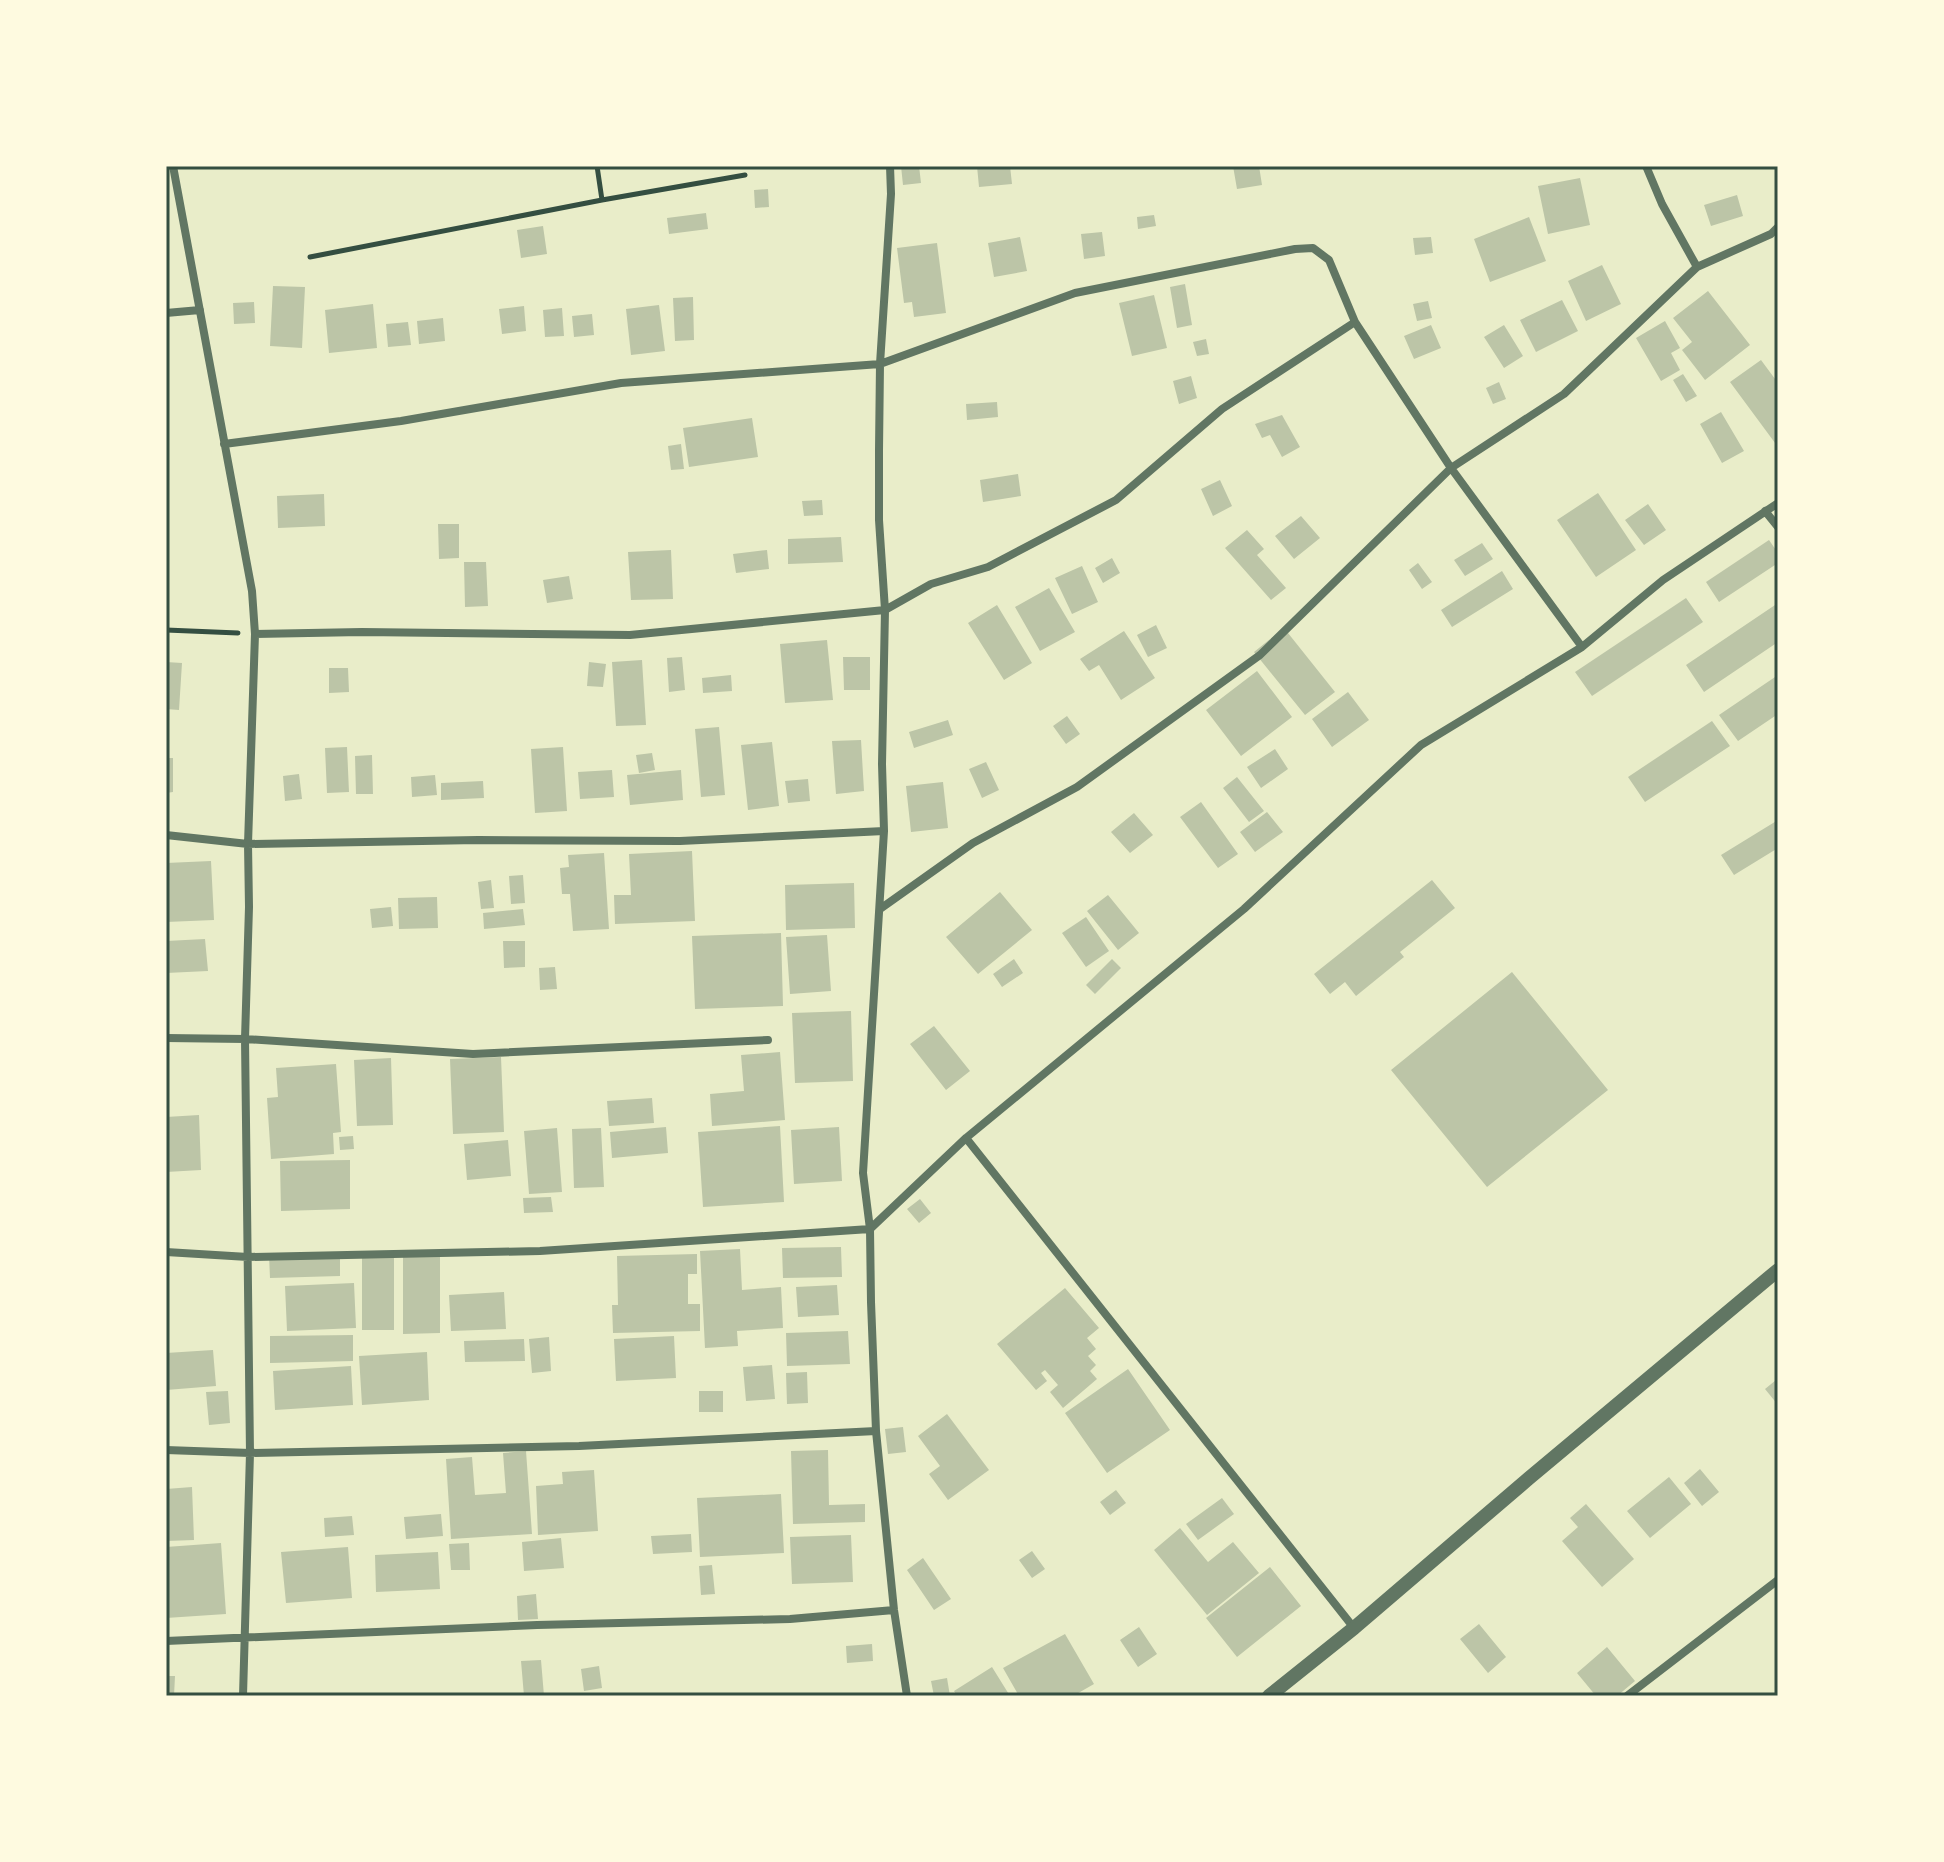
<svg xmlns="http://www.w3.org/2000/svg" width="1944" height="1862" font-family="Montserrat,sans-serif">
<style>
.building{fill:#bcc5a7}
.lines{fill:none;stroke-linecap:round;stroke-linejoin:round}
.path{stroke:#344e41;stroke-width:5}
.minor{stroke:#617663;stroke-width:8}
.tertiary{stroke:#617663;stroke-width:14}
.neatline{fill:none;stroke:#344e41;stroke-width:3}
</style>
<rect width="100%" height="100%" fill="#e9edc9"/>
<path class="building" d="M901,166H919L921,183L903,185Z
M977,166H1010L1012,184L979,187Z
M1233,166H1259L1262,185L1237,189Z
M1580,178L1590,225L1548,234L1538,186Z
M768,189L769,207L755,208L754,190Z
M1737,195L1743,216L1711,226L1704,205Z
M706,213L708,229L669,234L667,218Z
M1154,215L1156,226L1138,229L1137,217Z
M1529,217L1546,261L1490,282L1474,239Z
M543,226L547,254L521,258L517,230Z
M1102,232L1105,256L1084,259L1081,234Z
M1020,237L1027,271L994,277L988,243Z
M1431,237L1433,253L1415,255L1413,238Z
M937,243L946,313L914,317L912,302L904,303L897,248Z
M1602,265L1621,304L1586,321L1568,281Z
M1185,284L1192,325L1177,328L1170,287Z
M273,286L305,287L302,348L270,346Z
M1708,291L1750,345L1705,380L1682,350L1692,342L1673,318Z
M1154,295L1167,348L1132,356L1119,303Z
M693,297L694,340L675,341L673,298Z
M1562,300L1578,331L1536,352L1520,320Z
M1428,301L1432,318L1417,321L1413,304Z
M254,302L255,323L234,324L233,303Z
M373,304L377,348L329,353L325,310Z
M659,305L665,351L631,355L626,309Z
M524,306L526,331L502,334L499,309Z
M562,308L564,336L545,337L543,310Z
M592,314L594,335L574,337L572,316Z
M443,318L445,341L419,344L417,321Z
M1665,321L1680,348L1671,353L1680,370L1661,381L1636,338Z
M408,322L411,345L388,347L386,324Z
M1431,325L1441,348L1414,359L1404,336Z
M1504,325L1523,356L1504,368L1484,337Z
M1206,339L1209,354L1197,356L1193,342Z
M1761,360L1778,383V447L1730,382Z
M1683,374L1697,396L1686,402L1673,380Z
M1191,376L1197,398L1179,404L1173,381Z
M1499,382L1506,399L1493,404L1486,388Z
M997,402L998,417L967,420L966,404Z
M1721,412L1744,451L1722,463L1700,424Z
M1282,415L1300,447L1282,457L1270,435L1262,438L1255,424Z
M752,418L758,457L689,467L683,428Z
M681,444L684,469L671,470L668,446Z
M1018,474L1021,496L983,502L980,480Z
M1220,480L1232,506L1213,516L1201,489Z
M1598,493L1636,550L1596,577L1557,520Z
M324,494L325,526L278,528L277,496Z
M822,500L823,515L804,516L802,501Z
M1648,504L1666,530L1644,545L1625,520Z
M1301,516L1320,538L1294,559L1275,536Z
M438,524H459V558L439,559Z
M1247,530L1264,549L1257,555L1286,588L1271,600L1225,548Z
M841,537L843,562L788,564V539Z
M1769,540L1778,553V563L1719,602L1706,582Z
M1482,543L1493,559L1465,576L1454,560Z
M671,550L673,599L631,600L628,552Z
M767,550L769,569L736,573L733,554Z
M1112,558L1120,573L1103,583L1095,568Z
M464,562H486L488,606L465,607Z
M1418,563L1432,582L1422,589L1409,570Z
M1082,566L1098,602L1072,614L1055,578Z
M1502,571L1513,589L1452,627L1441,610Z
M569,576L573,599L547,603L543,580Z
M1049,588L1075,632L1040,651L1015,607Z
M1686,598L1703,622L1592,696L1575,672Z
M1778,603V642L1704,692L1686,665Z
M997,605L1032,663L1004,680L968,623Z
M1156,625L1167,648L1148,657L1137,635Z
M1284,628L1335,692L1305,715L1254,652Z
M1124,631L1155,678L1121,700L1099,665L1089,671L1080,659Z
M827,640L833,700L785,703L780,644Z
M682,657L685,690L669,692L667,658Z
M843,657H870V690H844Z
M642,660L646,725L616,726L612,662Z
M166,662L182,663L179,710L166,709Z
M589,662L606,664L603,687L587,686Z
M329,668H348L349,692L329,693Z
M1257,671L1292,717L1241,756L1206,710Z
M731,675L732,691L703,693L702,678Z
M1778,675V714L1738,741L1719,715Z
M1348,692L1369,720L1332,747L1312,719Z
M1067,716L1080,734L1066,744L1053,726Z
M948,720L953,735L914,748L909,732Z
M1712,721L1730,746L1645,802L1628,777Z
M719,727L725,795L701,797L695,729Z
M861,740L864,791L836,794L832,741Z
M772,742L779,806L748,810L741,745Z
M347,747L349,792L327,793L325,748Z
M563,747L567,811L535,813L531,749Z
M1275,749L1288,769L1261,788L1247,767Z
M652,753L655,770L639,773L636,755Z
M372,755L373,794H356L355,756Z
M166,758H173V792L166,793Z
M986,762L999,790L982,798L969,769Z
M612,770L614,797L580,799L578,772Z
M681,770L683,800L630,805L627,775Z
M299,774L302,799L285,801L283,776Z
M435,775L437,795L412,797L411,777Z
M1237,777L1264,811L1249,822L1223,788Z
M808,779L810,801L788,803L785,781Z
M483,781L484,798L441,800V783Z
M943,782L948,828L911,832L906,786Z
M1201,802L1238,854L1218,868L1180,817Z
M1267,812L1283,832L1255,852L1240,832Z
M1134,813L1153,835L1130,853L1111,832Z
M1778,820V848L1734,875L1721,855Z
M692,851L695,921L615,924L614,895H631L629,854Z
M604,853L609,929L573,931L570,894H562L560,868L569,867L568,855Z
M211,861L214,920L166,922V863Z
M523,875L525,903L511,904L509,876Z
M491,880L494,908L481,909L478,882Z
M1432,880L1455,908L1400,952L1404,957L1356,996L1345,982L1330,994L1314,974Z
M854,883L855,928L786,930L785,885Z
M1000,892L1032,930L978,974L946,937Z
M1108,895L1139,933L1118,950L1087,911Z
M437,897L438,928L399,929L398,898Z
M391,907L393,926L372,928L370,909Z
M523,909L525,925L484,929L483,913Z
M1086,917L1109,951L1086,967L1062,933Z
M781,933L783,1006L695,1009L692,936Z
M827,935L831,991L790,994L786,937Z
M205,939L208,971L166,973V941Z
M503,941H525V967L504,968Z
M1014,959L1023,973L1002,987L993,974Z
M1112,959L1121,968L1095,994L1086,985Z
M555,967L557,989L540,990L539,968Z
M1512,972L1608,1090L1487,1187L1391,1070Z
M851,1011L853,1081L795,1083L792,1013Z
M934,1026L970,1071L946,1090L910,1044Z
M780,1052L785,1120L712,1126L710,1094L744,1091L741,1055Z
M501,1057L504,1132L453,1134L450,1059Z
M391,1058L393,1125L357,1126L354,1060Z
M336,1064L341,1132L333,1133L334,1154L271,1159L267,1098L278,1097L276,1068Z
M652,1098L654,1123L609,1126L607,1101Z
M199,1115L201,1170L166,1172V1117Z
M780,1126L784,1202L703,1207L698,1132Z
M666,1127L668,1153L612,1158L610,1132Z
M839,1127L842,1181L794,1184L791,1130Z
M557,1128L562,1192L529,1194L524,1131Z
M601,1128L604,1187L574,1188L572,1129Z
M353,1136L354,1149L340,1150L339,1137Z
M508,1140L511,1176L467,1180L464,1144Z
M350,1160V1209L281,1211L280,1161Z
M551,1197L553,1212L524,1213L523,1198Z
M920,1199L931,1213L919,1223L907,1209Z
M841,1247L842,1277L783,1278L782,1248Z
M740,1249L742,1290L781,1287L783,1328L737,1331L738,1346L705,1348L700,1251Z
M340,1252V1276L270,1278L269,1255Z
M394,1253V1330H362V1254Z
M440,1253V1333L403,1334V1254Z
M697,1254V1274H688V1304H700V1331L613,1333L612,1305H618L617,1256Z
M354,1283L356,1328L287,1331L285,1286Z
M837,1285L839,1315L798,1317L796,1287Z
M1065,1288L1099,1328L1087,1338L1096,1349L1088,1356L1096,1365L1090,1371L1097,1379L1063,1408L1050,1392L1058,1385L1045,1370L1041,1373L1047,1381L1036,1390L997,1344Z
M504,1292L506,1329L451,1331L449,1295Z
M848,1331L850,1364L787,1366L786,1333Z
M353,1335V1361L270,1363V1336Z
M674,1336L676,1378L616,1381L614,1339Z
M549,1337L551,1371L532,1373L529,1339Z
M524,1339L525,1361L465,1362L464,1341Z
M213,1350L216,1386L166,1390V1353Z
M427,1352L429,1400L362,1405L359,1356Z
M772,1365L775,1399L746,1401L743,1367Z
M351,1366L353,1405L275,1410L273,1371Z
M1128,1369L1170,1430L1107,1473L1065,1413Z
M807,1372L808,1403L787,1404L786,1373Z
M1776,1380L1778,1382V1405L1765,1389Z
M228,1391L230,1423L209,1425L206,1392Z
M699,1391H723V1412H699Z
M947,1414L989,1470L948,1500L929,1474L940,1466L918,1436Z
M903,1427L906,1452L888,1454L885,1429Z
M828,1450L829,1505L865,1504V1522L793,1524L791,1451Z
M526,1451L532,1534L451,1539L446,1459L472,1457L475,1495L506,1493L503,1453Z
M1700,1469L1719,1492L1702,1506L1684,1483Z
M594,1470L598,1531L538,1535L536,1486L563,1484L562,1472Z
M1669,1477L1691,1504L1650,1538L1627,1511Z
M192,1487L194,1540L166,1541V1489Z
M1116,1490L1126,1503L1110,1515L1100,1502Z
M781,1494L784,1553L700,1557L697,1498Z
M1222,1498L1234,1514L1198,1540L1186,1524Z
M1586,1504L1634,1559L1602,1587L1562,1541L1578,1527L1570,1518Z
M441,1514L443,1536L406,1539L404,1517Z
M352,1516L354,1535L325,1537L324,1518Z
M1180,1528L1208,1562L1233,1542L1259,1573L1207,1615L1154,1550Z
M691,1534L692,1552L653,1554L651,1536Z
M851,1535L853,1582L792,1584L790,1537Z
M561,1538L564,1568L524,1571L522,1542Z
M221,1543L226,1614L166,1618V1547Z
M469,1543L470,1570H451L449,1544Z
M348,1547L352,1598L286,1603L281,1552Z
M1032,1551L1045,1569L1032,1578L1019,1560Z
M438,1552L440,1589L376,1592L375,1555Z
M923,1558L951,1599L934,1610L907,1570Z
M712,1565L715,1594L701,1595L699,1566Z
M1270,1567L1301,1606L1237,1657L1206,1618Z
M536,1594L538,1619L518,1620L517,1596Z
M1479,1624L1506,1657L1488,1673L1460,1639Z
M1139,1627L1157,1654L1138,1667L1120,1640Z
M1065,1634L1094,1684L1073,1696H1019L1003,1668Z
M872,1644L873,1661L847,1663L846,1646Z
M1607,1647L1635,1681L1617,1696H1596L1577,1673Z
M541,1660L544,1696H524L521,1661Z
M599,1666L602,1688L584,1691L581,1669Z
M992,1667L1010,1696H957L954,1691Z
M166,1676H175L174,1696H166Z
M947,1678L950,1696H934L931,1681Z"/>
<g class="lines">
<path class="path" d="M597,166L602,200
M310,257L602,200L745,175
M166,630L238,633"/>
<path class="minor" d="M173,166L252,591L255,634L248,844L249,907L245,1039L250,1453L243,1696
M890,166L891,194L880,364L879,450V520L885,610L882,764L884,831L863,1173L870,1229L871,1302L876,1431L894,1610L907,1696
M1646,166L1662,204L1697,267
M166,313L200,310
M224,444L401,421L621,383L880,364L1075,293L1295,249L1313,248L1329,260L1355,322L1451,468L1582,647
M1765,511L1778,527
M255,634L362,632L630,635L885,610L931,584L988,567L1116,500L1222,409L1355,322
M166,835L248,844L478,840L680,841L884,831
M880,909L973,843L1077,787L1260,655L1451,468L1564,394L1697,267L1771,234L1778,227
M166,1038L245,1039L473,1054L768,1040
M966,1138L1354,1628
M166,1252L248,1257L540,1251L870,1229L966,1138L1244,909L1421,745L1582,647L1663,580L1778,503
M166,1450L250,1453L579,1446L876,1431
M166,1641L537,1625L790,1619L894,1610
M1627,1696L1778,1580"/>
<path class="tertiary" d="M1269,1696L1354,1628L1528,1479L1778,1270"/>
</g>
<rect width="1944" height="1862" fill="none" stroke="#fefae0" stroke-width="336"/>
<rect x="168" y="168" width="1608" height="1526" class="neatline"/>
</svg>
